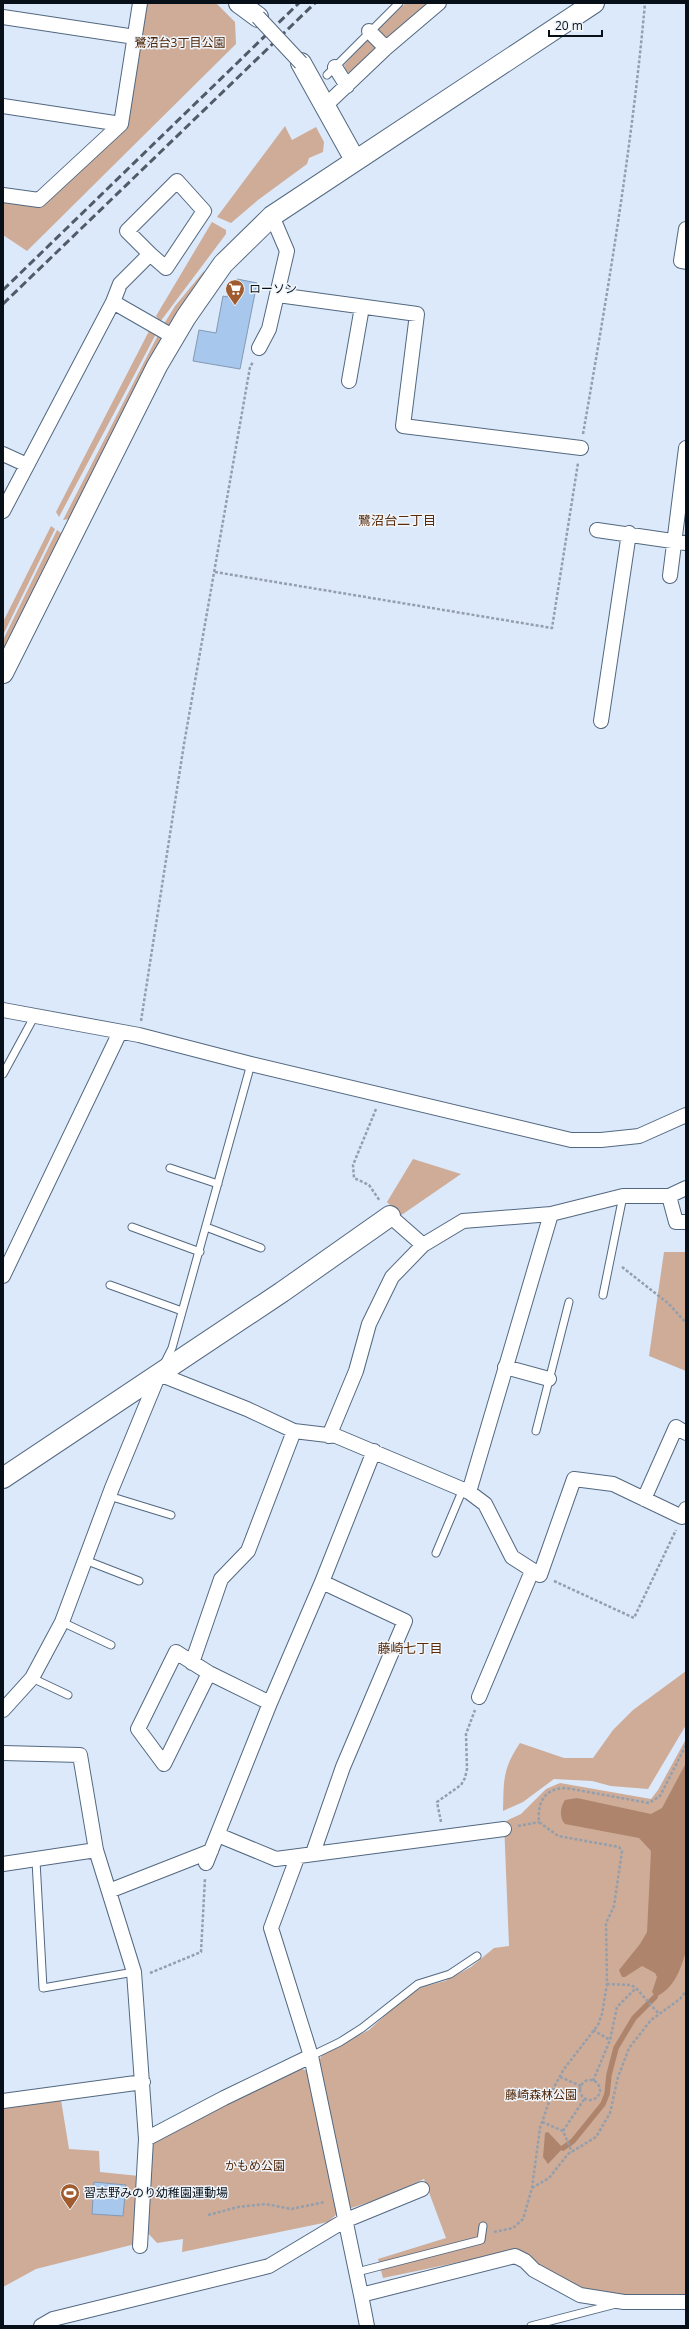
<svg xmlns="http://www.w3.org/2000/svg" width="689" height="2329" font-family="'Open Sans','Noto Sans JP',sans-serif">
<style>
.green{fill:#cfac97}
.water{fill:#ae856c}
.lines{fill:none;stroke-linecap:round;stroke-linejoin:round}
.stream{stroke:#ae856c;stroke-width:5.5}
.building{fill:#a7c7ec;stroke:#8399b3}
.lane-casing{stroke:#536880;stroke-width:9}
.street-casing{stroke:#536880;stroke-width:16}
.secondary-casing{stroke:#536880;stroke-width:22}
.path{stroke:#939fad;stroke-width:2.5;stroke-dasharray:3 2;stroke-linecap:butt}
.lane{stroke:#fff;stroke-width:7}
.street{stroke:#fff;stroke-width:14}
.secondary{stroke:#fff;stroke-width:20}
.rail{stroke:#515b67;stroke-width:3;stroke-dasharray:8 4;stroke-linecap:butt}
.street-bridge-casing{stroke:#536880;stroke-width:16;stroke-linecap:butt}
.street-bridge{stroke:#fff;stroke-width:14}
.labels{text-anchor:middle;stroke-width:3;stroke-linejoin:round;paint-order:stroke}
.park-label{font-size:12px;fill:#4d2405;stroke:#f0f5fb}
.poi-label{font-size:12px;fill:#070f18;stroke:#f0f5fb;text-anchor:start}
.neighbourhood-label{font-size:13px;fill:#5a2c0a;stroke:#f0f5fb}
</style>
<rect width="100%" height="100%" fill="#dbe9fa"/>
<path class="green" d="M146,3H216L235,22L236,44L27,251L3,235V201L41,207L127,126Z
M406,3H428L383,41L374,32Z
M370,36L378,45L350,73L346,71L344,65Z
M285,126L292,140L316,127L324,142L323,152L309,158L307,164L258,200L231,223L217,217Z
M212,222L226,230V234L160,322L156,316Z
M204,271L205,274L169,326L164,324L175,306Z
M149,331H151L156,334L59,517L56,512Z
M158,335L161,339L69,519L63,520Z
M51,526L55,529L3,635V622Z
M57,530L62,534L3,653V640Z
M413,1159L461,1174L400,1216L387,1202Z
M664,1252H686V1371L649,1356Z
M686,1671V1725L648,1789L611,1786L592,1781L554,1779L523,1802L503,1811C504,1780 502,1770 520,1743L564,1758H593L613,1730L633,1710Z
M686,1739L685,2295L629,2297L580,2291L513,2251L383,2278L378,2259L446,2238L424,2179L385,2197L348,2209L319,2062L322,2054L369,2030L405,1997L422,1987L445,1981L471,1967L494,1948L509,1946L504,1822L521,1814L546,1789L560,1783L651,1799L658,1790Z
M302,2069L308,2071L313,2085L332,2196L338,2213L328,2222L182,2252L183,2239L157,2243L146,2231L152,2145L155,2141L225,2104Z
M61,2100L69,2149L99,2151L100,2172L139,2176L135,2244L36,2269L3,2287V2108Z"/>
<path class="water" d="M686,1763V1951C680,1971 675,1987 656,1997L652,1992L657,1977L655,1973L642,1966L625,1977H622L619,1970L640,1944L647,1932L651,1851L639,1838L565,1824C559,1818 560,1807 565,1800L577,1798L651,1814L662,1808Z
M548,2132L563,2148L548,2164L543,2157L545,2133Z"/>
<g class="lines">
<path class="stream" d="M563,2148L573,2141L603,2104L607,2094L609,2075L616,2048L634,2018L655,1997"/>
</g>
<path class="building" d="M237,279L257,283L240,369L193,361L199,330L216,333L223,296L227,297L229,289L235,290Z
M94,2182L126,2185L123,2216L92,2214Z"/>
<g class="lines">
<g class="lane-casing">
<path id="lane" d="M327,75L399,3
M3,1074L34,1017
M170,1168L218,1184
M132,1227L200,1252
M206,1227L261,1248
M110,1285L182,1311
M603,1295L623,1196
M164,1364L172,1348L251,1064
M536,1431L569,1302
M109,1496L171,1515
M436,1553L463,1489
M85,1560L139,1581
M62,1622L111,1645
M32,1678L68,1695
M36,1861L43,1988L134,1972
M311,2056L340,2042L362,2028L418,1984L450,1974L477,1956
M357,2272L481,2240L483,2226
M531,2326L616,2304"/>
</g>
<g class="street-casing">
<path id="street" d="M3,17L135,37
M369,31L386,48
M335,67L347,86
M326,105L386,48L439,3
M3,106L121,124
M3,195L39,200L121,124L140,3
M686,229L681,261L686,262
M150,254L127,231L177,181L204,211L166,268L150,254L120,284L113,302L174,337
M278,295L417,314L403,426L581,448
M259,348L269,329L287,251L272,216
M349,381L362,307
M3,454L27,465
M3,511L113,302
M597,530L686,543
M670,576L686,448
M601,721L629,533
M3,1010L139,1035L251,1064L571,1140H601L639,1136L686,1115
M669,1196L676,1222H686
M551,1214L623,1196H669L686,1188
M390,1216L423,1245L463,1221L551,1214L469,1492
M3,1276L120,1032
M505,1367L549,1379
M329,1436L356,1371L369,1324L392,1277L423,1245
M644,1499L676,1427L686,1433
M322,1582L374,1451
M192,1663L221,1579L248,1551L294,1431
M209,1673L164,1764L138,1729L176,1652L209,1673L270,1703
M479,1697L532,1571
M3,1710L32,1678L62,1622L112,1488L159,1374L247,1409L294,1431L336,1436L469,1492L485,1504L512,1557L540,1575L574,1479L613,1484L682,1517L686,1509
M3,1753L80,1755L96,1850L134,1972L146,2139L140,2246
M218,1835L276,1859L504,1829
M206,1863L270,1703L322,1582L405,1621L343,1767L313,1853
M3,1864L96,1850
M109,1891L211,1851
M311,2056L361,2295L515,2256L525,2261L534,2270L580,2295L624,2302H686
M3,2101L143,2082
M146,2139L224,2098L311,2056L271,1928L297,1858
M361,2295L367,2326
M41,2326L53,2319L269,2266L344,2221L422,2189"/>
</g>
<g class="secondary-casing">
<path id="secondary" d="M239,3L258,17
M301,63L355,160
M3,673L157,366L186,317L223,264L272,216L594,3
M3,1478L282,1292L390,1216"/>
</g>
<path class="path" d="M583,434C608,291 632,147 645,3
M215,572L552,628L578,463
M141,1021L184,744L250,367L253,362
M376,1109L353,1165L354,1178L369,1185L380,1201
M622,1267L669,1304L686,1323
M554,1581L634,1618L676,1530
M441,1822L437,1802L461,1785L465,1778L467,1769L466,1734L475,1710
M518,1826L539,1822
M150,1973L201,1952L205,1878
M607,1984L631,1985L636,1988L659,2014
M593,2030L610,2040
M560,2077L581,2086
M580 2090a10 10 0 1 1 20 0a10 10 0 1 1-20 0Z
M593,2081L610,2040L617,2007L636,1988
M542,2122L563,2131L572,2152
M563,2131L585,2098
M532,2188L549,2178L568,2154L596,2137L610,2113L618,2077L629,2048L651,2020L680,1999L686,1991
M208,2215L238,2207L266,2204L291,2209L325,2202
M494,2232L513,2228L523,2219L532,2188L540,2128L554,2087L564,2069L598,2025L602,2014L607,1984L606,1923L614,1906L622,1851L619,1847L558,1836L539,1822C537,1802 545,1788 566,1788L649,1803L660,1796L686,1745"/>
<use href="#lane" class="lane"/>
<use href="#street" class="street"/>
<use href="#secondary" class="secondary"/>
<path class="rail" d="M3,290L299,3
M3,304L315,3"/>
<g class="street-bridge-casing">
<path id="street-bridge" d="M258,17L301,63"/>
</g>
<use href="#street-bridge" class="street-bridge"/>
</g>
<defs>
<g id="supermarket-pin" transform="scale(1)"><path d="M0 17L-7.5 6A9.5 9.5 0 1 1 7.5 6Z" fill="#a05c2e" stroke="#f0f5fb"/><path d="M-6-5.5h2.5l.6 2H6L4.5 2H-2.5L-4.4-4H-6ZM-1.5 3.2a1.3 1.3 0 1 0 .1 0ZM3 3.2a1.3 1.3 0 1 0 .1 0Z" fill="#fff"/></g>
<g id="stadium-pin" transform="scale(1)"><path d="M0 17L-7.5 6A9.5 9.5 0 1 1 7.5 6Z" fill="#a05c2e" stroke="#f0f5fb"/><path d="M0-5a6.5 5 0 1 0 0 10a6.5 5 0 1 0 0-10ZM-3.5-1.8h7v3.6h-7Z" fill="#fff"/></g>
</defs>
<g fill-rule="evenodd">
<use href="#supermarket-pin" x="235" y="289"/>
<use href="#stadium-pin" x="70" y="2193"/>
</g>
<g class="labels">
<g class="park-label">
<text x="180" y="47">鷺沼台3丁目公園</text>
<text x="541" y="2099">藤崎森林公園</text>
<text x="255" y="2170">かもめ公園</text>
</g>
<g class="poi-label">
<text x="249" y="293">ローソン</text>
<text x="84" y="2197">習志野みのり幼稚園運動場</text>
</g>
<g class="neighbourhood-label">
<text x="397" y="525">鷺沼台二丁目</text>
<text x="410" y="1653">藤崎七丁目</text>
</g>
</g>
<rect width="689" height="2329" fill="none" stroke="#070f18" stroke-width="8"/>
<path d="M549 30v6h53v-6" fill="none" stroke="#070f18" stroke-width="2"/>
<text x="555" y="30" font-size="12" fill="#070f18" stroke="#f0f5fb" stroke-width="3" paint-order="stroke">20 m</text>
</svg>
